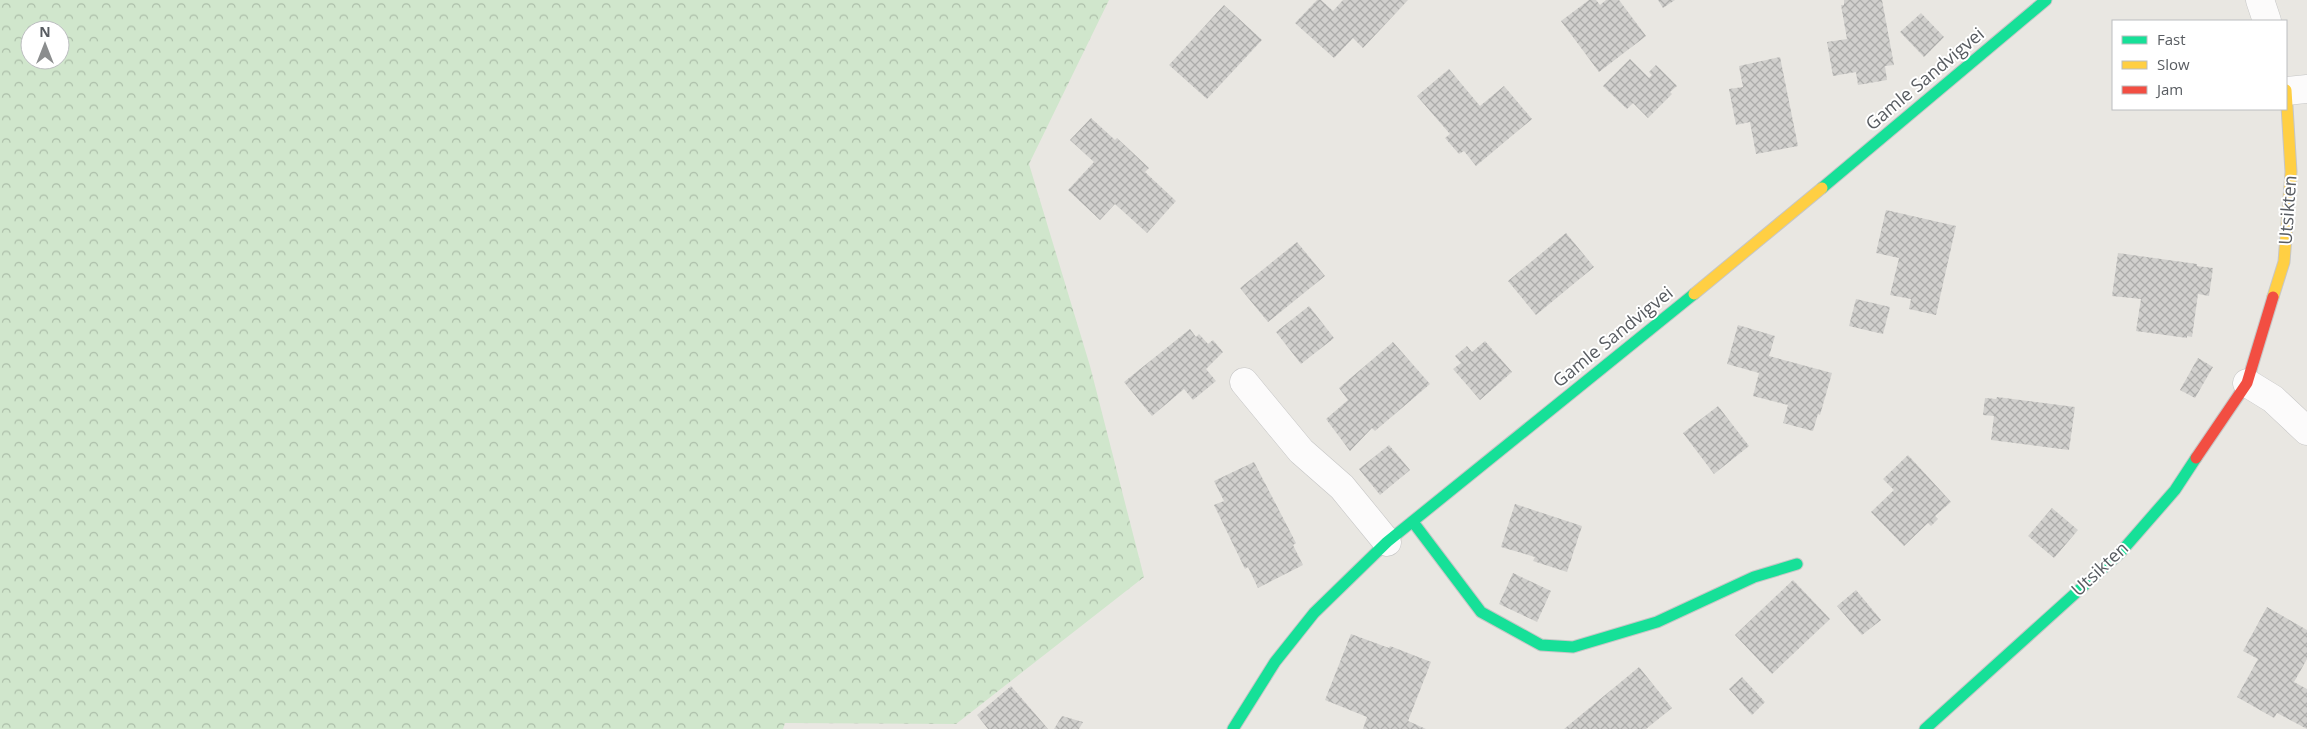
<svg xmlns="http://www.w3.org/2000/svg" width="2307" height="729" font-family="'Open Sans',sans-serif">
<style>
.forest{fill:url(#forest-crowns);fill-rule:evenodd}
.building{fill:url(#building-cross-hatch)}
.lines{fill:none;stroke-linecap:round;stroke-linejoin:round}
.street-casing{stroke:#c5c5c5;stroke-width:29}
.fast-casing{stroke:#c6c6c6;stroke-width:13}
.slow-casing{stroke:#c6c6c6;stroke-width:13}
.jam-casing{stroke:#c6c6c6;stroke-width:13}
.street{stroke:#fcfbfb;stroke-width:28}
.fast{stroke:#16e098;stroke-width:11}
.slow{stroke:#ffcf43;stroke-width:11}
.jam{stroke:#f24e42;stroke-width:11}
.labels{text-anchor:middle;stroke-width:4;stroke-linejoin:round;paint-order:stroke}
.street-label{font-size:18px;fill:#585c61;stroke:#fff}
</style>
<defs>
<pattern id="forest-crowns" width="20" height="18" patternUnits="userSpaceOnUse" patternTransform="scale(1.25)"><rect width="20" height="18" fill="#d0e6cc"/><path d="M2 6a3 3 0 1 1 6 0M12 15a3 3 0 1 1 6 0" fill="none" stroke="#acbea9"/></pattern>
<pattern id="building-cross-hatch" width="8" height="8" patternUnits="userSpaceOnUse" patternTransform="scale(1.25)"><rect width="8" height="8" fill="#d1d0cd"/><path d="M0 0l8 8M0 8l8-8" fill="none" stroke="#acacaa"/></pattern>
</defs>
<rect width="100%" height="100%" fill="#e9e7e2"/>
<path class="forest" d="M0,0H1109L1029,164L1090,366L1144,577L956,724L785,723L783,729H0ZM30,30H60V60H30Z"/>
<path class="building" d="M1317,0H1321L1333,11L1343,0H1408L1363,48L1353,38L1334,58L1295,23Z
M1589,0H1596L1600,5L1606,0H1619L1646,36L1599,72L1561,21Z
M1658,0H1675L1663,8Z
M1844,0H1882L1894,65L1885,66L1887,80L1858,85L1856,72L1833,76L1827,42L1847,39L1841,5H1844Z
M1224,5L1262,40L1207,99L1169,65Z
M1921,13L1944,37L1924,57L1900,32Z
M1780,57L1798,146L1756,154L1750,122L1736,125L1729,89L1743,87L1739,66Z
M1630,59L1649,78L1652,75L1649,72L1656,65L1677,86L1670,92L1672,94L1648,118L1633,103L1627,109L1603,86Z
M1449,69L1480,106L1504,86L1532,119L1476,166L1464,151L1459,154L1445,138L1450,134L1417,96Z
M1091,118L1115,140L1117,138L1149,168L1145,172L1176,201L1147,233L1115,204L1100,220L1068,190L1094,162L1070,140Z
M1886,210L1956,226L1936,315L1909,309L1911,299L1890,295L1899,258L1876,253Z
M1566,233L1594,267L1536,315L1508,281Z
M1297,242L1325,276L1268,322L1240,288Z
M2118,253L2197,264V266L2213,268L2209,296L2198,294L2192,337L2187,336V338L2136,331L2141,299L2112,296Z
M1856,299L1890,307L1883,334L1849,326Z
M1309,306L1334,338L1301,364L1276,332Z
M1738,325L1775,336L1769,356L1832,373L1820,415L1818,414L1813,431L1783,423L1788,405L1753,396L1759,373L1727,364Z
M1190,329L1196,337L1199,334L1208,344L1213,340L1223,352L1206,369L1216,381L1193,400L1184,389L1152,416L1124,382Z
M1485,341L1512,372L1480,400L1453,369L1461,363L1455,356L1467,346L1472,352Z
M1393,342L1430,384L1375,431L1372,428L1350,451L1326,419L1348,400L1339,388Z
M2198,358L2213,367L2195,398L2180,390Z
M1997,397L2075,407L2069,450L1991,440L1994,416L1983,415L1985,398L1996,399Z
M1718,406L1749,446L1714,474L1683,433Z
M1389,445L1410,470L1380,495L1359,469Z
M1908,455L1951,502L1935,516L1938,519L1931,526L1928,523L1904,546L1871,512L1894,490L1883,479Z
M1254,462L1296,543L1293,545L1303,565L1258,588L1248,567L1245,569L1214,505L1224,501L1214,481Z
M1515,504L1582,526L1567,572L1533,561L1535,557L1501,547Z
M2052,508L2078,530L2054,558L2028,536Z
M1513,573L1551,591L1537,622L1499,604Z
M1793,580L1830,619L1772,674L1735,635Z
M1856,590L1881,620L1862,635L1837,606Z
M2267,607L2307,630V659L2294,682L2307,689V729L2277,713L2274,718L2237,697L2258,659L2243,651Z
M1351,634L1389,648L1390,646L1431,662L1408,721L1426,729H1363L1367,717L1325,700Z
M1639,667L1672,708L1646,729H1564Z
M1742,677L1765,702L1752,715L1729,689Z
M1011,686L1048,729H988L977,715Z
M1062,716L1083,722L1079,729H1054Z"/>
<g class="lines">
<g class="street-casing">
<path id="street" d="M2260,0L2267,21
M2286,91L2307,89
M1244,382L1301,451L1342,487L1387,542
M2247,383L2273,399L2307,431"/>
</g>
<g class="fast-casing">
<path id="fast" d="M1822,188L2046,0
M1413,522L1481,612L1541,645L1573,647L1657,622L1754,577L1797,564
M1233,729L1275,662L1314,613L1387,542L1694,294
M1925,729L2120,553L2175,490L2196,458"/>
</g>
<g class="slow-casing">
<path id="slow" d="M1694,294L1822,188
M2273,297L2284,262L2291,172L2286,90"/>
</g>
<g class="jam-casing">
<path id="jam" d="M2196,458L2247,383L2273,297"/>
</g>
<use href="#street" class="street"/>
<use href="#fast" class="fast"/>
<use href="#slow" class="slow"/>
<use href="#jam" class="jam"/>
</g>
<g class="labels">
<g class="street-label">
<text transform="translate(1925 79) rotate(-40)" y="6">Gamle Sandvigvei</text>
<text transform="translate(2288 210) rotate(-86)" y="6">Utsikten</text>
<text transform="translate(1613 337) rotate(-39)" y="6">Gamle Sandvigvei</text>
<text transform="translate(2100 569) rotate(-43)" y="6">Utsikten</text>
</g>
</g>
<rect x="2112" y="20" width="175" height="90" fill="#ffffff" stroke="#bcbec0"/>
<rect x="2122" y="36" width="25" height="8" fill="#16e098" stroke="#bcbec0"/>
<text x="2157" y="45" font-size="15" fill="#585c61">Fast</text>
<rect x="2122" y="61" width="25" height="8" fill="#ffcf43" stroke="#bcbec0"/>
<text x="2157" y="70" font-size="15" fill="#585c61">Slow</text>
<rect x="2122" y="86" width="25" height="8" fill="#f24e42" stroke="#bcbec0"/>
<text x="2157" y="95" font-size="15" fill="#585c61">Jam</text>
<g transform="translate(45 45)"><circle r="24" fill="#ffffff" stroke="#bcbec0"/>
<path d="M0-4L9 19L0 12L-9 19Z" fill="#8b8d8e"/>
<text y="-8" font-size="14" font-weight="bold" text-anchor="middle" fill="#585c61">N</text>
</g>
</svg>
